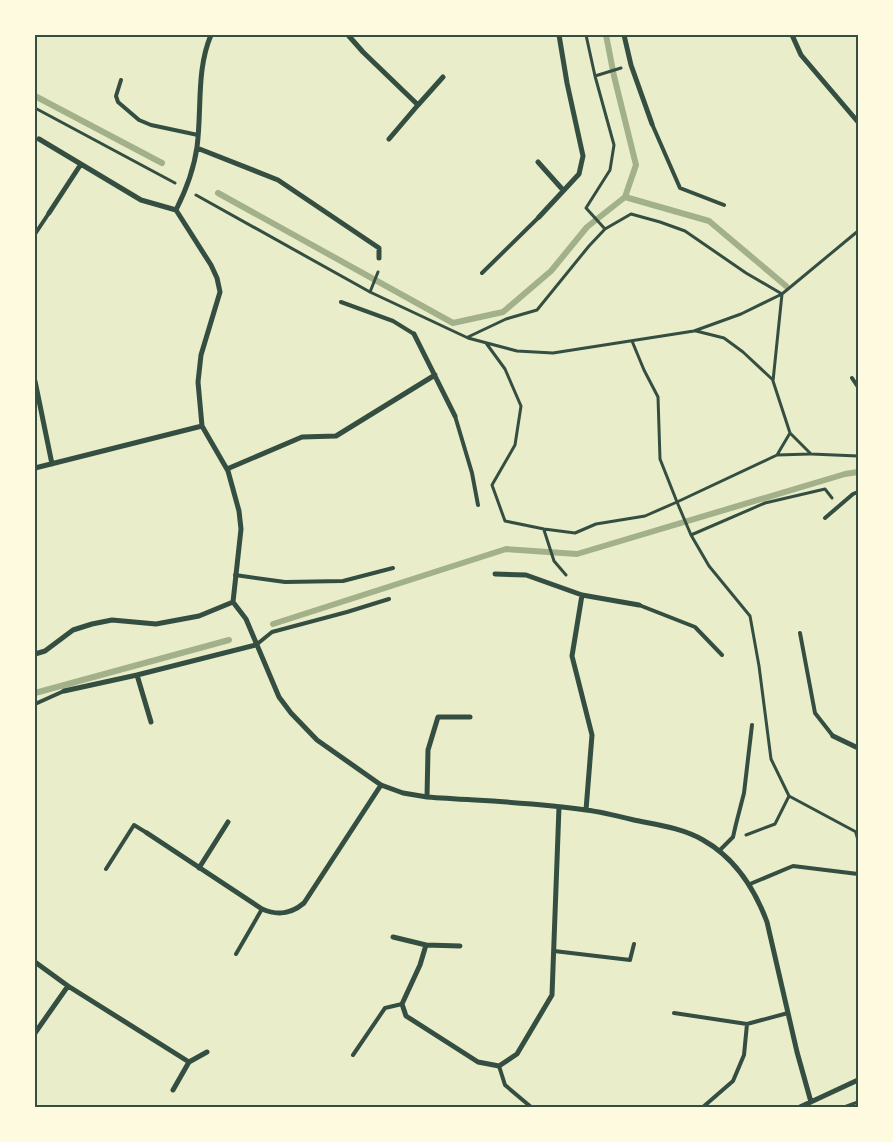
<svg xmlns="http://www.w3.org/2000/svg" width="893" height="1142" font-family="Georgia,serif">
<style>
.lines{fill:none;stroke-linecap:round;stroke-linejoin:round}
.stream{stroke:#a3b18a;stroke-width:6}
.path{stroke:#344e41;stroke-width:3}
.service{stroke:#344e41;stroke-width:4}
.minor{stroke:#344e41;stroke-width:5}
.neatline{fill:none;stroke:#344e41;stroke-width:2}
</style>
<rect width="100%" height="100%" fill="#e9edc9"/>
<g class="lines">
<path class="stream" d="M606,35L614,76L636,165L625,197L709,221L786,286
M35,96L162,163
M218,193L453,323L503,312L551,271L587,227L625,197
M273,624L506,549L577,554L845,474L858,472
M35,693L229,640"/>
<path class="path" d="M586,35L595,76L614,145L610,170L586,208L605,229
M595,76L621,68
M35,108L175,183
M196,195L370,292L468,338L517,351L553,353L694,331L741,314L782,294L858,231
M370,292L378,272
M696,331L724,338L743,352L773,380
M468,337L506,319L537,310L589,246L605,229L631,214L660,222L685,231L746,273L782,294L773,381L790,433L811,454L858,456
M632,341L644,370L658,397L660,459L677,502L777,455L790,433
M486,343L505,369L521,406L515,445L492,485L505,521L544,529L575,533L596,524L645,516L677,502L691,535L765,503L825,489L832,498
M777,455L810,454
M544,530L554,561L566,575
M691,535L709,566L750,616L759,666L771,759L789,796L858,833
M856,833L858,840
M746,835L775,824L789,796
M844,1107L858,1102"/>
<path class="service" d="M121,80L116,96L118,102L139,120L151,125L198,135
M652,124L680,188L724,205
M35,234L49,213
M482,273L539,217
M341,302L393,321L414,334
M852,378L858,387
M455,416L472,473L478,505
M825,518L853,494L858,492
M235,575L285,582L343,581L393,568
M639,605L695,627L722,655
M800,633L815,713L833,736
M256,645L272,632L347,612L389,599
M35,704L64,691
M719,851L733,837L736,824L744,793L752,725
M106,869L134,825L147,833
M750,884L793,866L858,874
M554,951L630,960L634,944
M236,954L262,909
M674,1013L747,1024L788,1013
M353,1055L385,1008L402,1004
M499,1066L505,1085L531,1107
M703,1107L733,1081L744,1055L747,1024"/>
<path class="minor" d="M211,35C196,70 202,110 197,147C194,169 186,190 176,210L211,265L217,278L220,292L201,355L198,382L202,426L228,471L239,511L241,529L233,602L246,619L279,697L291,713L317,740L381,785L403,793L427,797C480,801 534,802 586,810C602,812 618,816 634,820C658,825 682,828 703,840C735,858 754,887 767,922L797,1052L811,1102
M348,35L363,52L418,105L389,139
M624,35L631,65L652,124
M792,35L801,55L858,122
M418,105L443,77
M39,139L141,200L176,210
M197,148L278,180L379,248V258
M538,162L563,190
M49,213L81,164
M539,217L579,174L583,156L567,83L559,35
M414,334L455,416
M35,381L52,464
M35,468L202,426
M227,469L302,437L336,436L435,375
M495,574L526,575L582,595L639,605
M582,595L572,656L592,735L586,810
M35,654L45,651L73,630L92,624L112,620L156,624L199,616L233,602
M137,675L151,722
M64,691L137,675L256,645
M833,736L858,748
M427,797L428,750L438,717H470
M147,833L262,909C278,916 291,914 304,903L381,785
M199,868L228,822
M393,937L426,945L460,946
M426,945L420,965L402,1004L406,1016L478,1062L499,1066L517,1054L552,995L559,807
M35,962L68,986L35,1033
M68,986L189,1062L207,1052
M173,1090L189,1062
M800,1107L858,1080"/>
</g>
<rect width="893" height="1142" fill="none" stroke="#fefae0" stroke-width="72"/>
<rect x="36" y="36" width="821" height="1070" class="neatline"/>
</svg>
